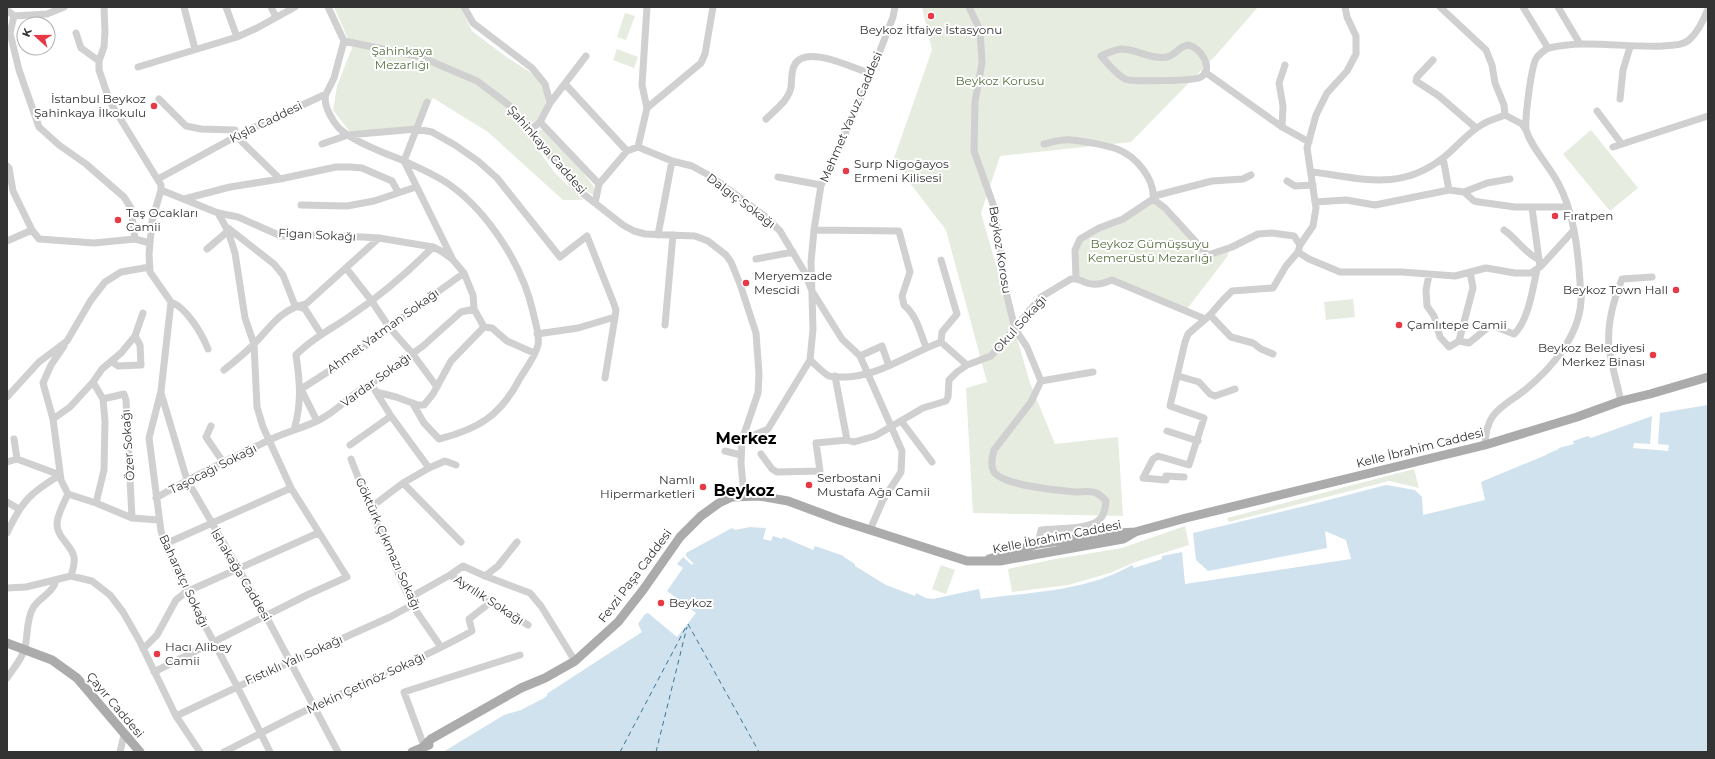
<svg xmlns="http://www.w3.org/2000/svg" width="1715" height="759" font-family="Montserrat,sans-serif">
<style>
.green{fill:#e6ecdf}
.water{fill:#cfe2ee}
.lines{fill:none;stroke-linecap:round;stroke-linejoin:round}
.ferry{stroke:#3f7597;stroke-width:1;stroke-dasharray:5 4;stroke-linecap:butt}
.minor{stroke:#d0d0d0;stroke-width:7}
.major{stroke:#ababab;stroke-width:9}
.poi-dot{fill:#e63946;stroke:#fff;stroke-width:1.5}
.labels{text-anchor:middle;stroke-width:4;stroke-linejoin:round;paint-order:stroke}
.poi-label{font-size:12px;fill:#333;stroke:#fff;text-anchor:start}
.park-label{font-size:12px;fill:#56703f;stroke:#fff}
.street-label{font-size:12px;fill:#333;stroke:#fff}
.district-label{font-size:16px;font-weight:bold;fill:#000;stroke:#fff}
</style>
<rect width="100%" height="100%" fill="#fff"/>
<path class="green" d="M334,7H460L472,31L505,56L530,72L543,85L546,106L537,120L522,128L555,173L583,200H563L488,132L433,98L416,129L350,132L333,110L337,86L352,48Z
M922,7H1258L1218,53L1131,142L1000,156L981,213L1030,383L1055,444L1118,437L1123,516L973,513L966,388L987,382L946,230L893,161L932,50Z
M625,13L635,16L626,40L617,37Z
M617,49L638,57L634,68L613,60Z
M539,130H543L576,163L594,187L595,196C572,183 553,155 538,134Z
M1591,130L1638,188L1610,211L1563,154Z
M1153,201L1208,256L1230,250L1227,257L1187,309L1112,279L1092,283L1077,277L1075,250L1081,239Z
M1353,299L1355,317L1326,320L1324,302Z
M1414,469L1419,488L1389,481L1229,522L1227,518Z
M1185,526L1189,545L1135,562L1110,573L1068,585L1012,592L1008,569L1050,560L1122,548Z
M941,565L955,570L946,594L932,589Z"/>
<path class="water" d="M1708,405V752H443L504,715L521,710L546,697L548,693L642,632L638,624L645,614L648,613L677,637L696,613L667,591L683,568L677,564L683,557L692,565L693,563L686,556V553L732,528L735,530L750,527L766,528L763,539L771,541L773,536L782,539L783,537L813,550L815,546L844,556V557L855,564V566L886,585L915,596L916,593L926,598L933,599L979,589L981,599C1031,592 1088,591 1132,565L1134,568L1162,559V556L1182,552L1185,584L1351,559L1346,540L1325,531L1327,548L1208,571L1196,560L1193,533L1309,505L1386,485L1415,490L1422,497L1423,515L1485,500L1481,482L1546,455L1547,454L1559,449V448L1574,444L1573,441L1588,436L1591,438L1652,416L1650,444L1634,443L1633,448L1668,451L1669,445L1658,444L1660,413Z"/>
<g class="lines">
<path class="ferry" d="M688,624L759,752
M620,752L687,625
M656,752L687,627"/>
<path class="minor" d="M104,7L105,32L104,47L99,61V70L110,102L161,185V190L152,221L149,254L150,272L171,302L161,391L149,438L161,531C172,567 192,602 210,635C231,674 251,713 270,752
M184,7L195,49
M226,7L237,37
M271,7L276,17
M328,7L344,41L421,57L477,81L510,106L577,189L623,225L634,231L645,234L695,236L708,241L726,255L731,262L740,284L756,333L759,374L758,393L742,440L741,463L744,496
M464,7L473,23L532,68L545,84L550,103
M969,7L980,30L982,63L975,102L974,151L994,207L1006,292L1015,329L1027,347L1041,381
M1440,7L1486,50L1492,65L1495,83L1504,105L1505,115
M1523,7L1548,48
M1558,7L1580,44
M7,10L14,16L10,33L19,70L39,127L59,145L86,164L124,197L131,208L135,239
M14,16L47,14L64,7
M76,33L81,48L99,61
M1188,45C1200,47 1215,69 1201,77C1196,81 1130,82 1125,79C1116,74 1108,64 1101,56C1107,53 1114,50 1121,49C1137,49 1151,60 1167,57C1176,55 1179,46 1188,45Z
M1433,60L1417,77L1416,81L1439,96L1476,128
M138,67L237,37L257,28L295,7
M1205,72L1282,127L1309,142
M565,84L627,151
M326,94C322,105 335,127 345,133C359,144 387,154 404,161L453,260L464,273L473,295L474,309L484,327L451,361L433,394L424,405H418L396,397L376,392L371,384
M159,99L186,126L201,129L235,130L236,136L280,179
M1620,99L1623,70L1630,47
M647,108L642,85L647,7
M1597,111L1621,143
M1505,115L1522,124L1526,130
M766,119C775,110 789,100 791,87C792,80 791,73 794,66C804,43 853,68 871,74
M540,122L599,184
M1282,127L1283,106L1279,83L1285,65
M529,131L540,122L550,103L586,56
M322,144L348,135L416,129L432,132L455,145L478,161L497,178L560,257L587,236L614,304L616,310L615,317L578,328L537,334
M1044,144C1052,142 1062,139 1071,140C1084,141 1105,145 1117,149C1136,156 1155,179 1153,199
M638,147L672,161L692,166L712,177L766,217L780,231L804,271L812,291L842,339L860,356L902,451L901,472L883,500L870,530
M638,147L647,108L701,63L705,54L713,7
M1613,147L1708,116
M1443,158L1449,190
M7,166L9,168L13,191L32,230L39,239L94,243L135,239L150,243
M1312,172C1362,178 1399,192 1443,158C1457,147 1468,132 1483,124C1490,120 1498,118 1505,115
M778,177L821,185
M158,179L246,131L326,94L334,78L344,41
M1287,181L1295,186L1313,185
M161,190L218,213L238,217L281,236L329,235L379,238L433,247L441,251L452,259
M1464,192L1487,183L1510,179
M1154,196L1212,181L1243,179L1251,175
M184,199L230,187L280,179L336,167H350L362,168L392,181L398,192
M1153,199L1165,208L1208,255L1232,247L1258,234L1272,233L1294,236L1300,245
M1315,202L1346,200L1375,205L1449,190L1464,192L1474,201L1479,202L1515,207H1568
M595,203L599,184L627,151L638,147
M301,205L347,206L374,201L416,187
M1532,208L1540,267
M228,228L274,264L283,275L294,303L296,306L305,309L321,334
M814,230L899,231L910,272L902,296L904,305C917,316 920,332 926,347
M1504,230C1516,238 1525,253 1538,259
M658,235L672,161
M7,241L32,230
M207,249L228,231
M1298,252L1309,259L1340,272H1402L1455,276L1486,268L1515,273H1531L1537,269
M756,259L793,252
M941,260L957,314L942,332L941,342
M346,268L371,300L389,327L412,353L437,387
M1429,275L1426,290L1427,306L1434,316L1440,337L1449,347L1459,341L1469,343L1491,325L1514,334C1528,322 1533,288 1537,269L1543,264L1573,231
M1076,278L1075,250L1080,239L1099,228L1123,219L1153,199
M171,302C187,308 202,334 208,349
M1210,315L1231,337L1253,343L1261,349L1273,354
M665,325L673,235
M484,327L492,328L507,341L534,353
M1459,341L1473,288L1470,272
M64,346L51,365L43,383L53,419L61,480L68,494
M860,356L882,346L889,366
M810,360C816,365 823,373 829,376C832,377 836,377 839,377C876,379 908,354 941,342L967,365
M111,361L118,366L141,365L140,345L135,336
M224,370C234,362 244,354 253,345C270,328 280,309 306,304L379,238
M835,376L847,440
M1178,376L1199,382L1210,394L1215,396L1235,389
M605,378L615,317
M1041,381L1093,372
M93,382L103,399L105,421L104,470L96,503
M161,393L187,480L266,616L338,752
M7,397L39,362L67,341L91,300L105,282L121,272L150,267
M103,399L124,394L126,400L132,518
M1621,401C1617,383 1611,364 1609,346C1607,324 1614,299 1622,279L1652,277
M413,404L424,423L439,439C478,429 500,416 519,380C525,370 535,357 538,345C540,335 535,322 533,312C523,266 488,212 450,185C436,175 419,168 404,161L427,102
M53,419L70,407L93,382L102,369L121,353L135,336L143,313
M317,421L301,389L351,357L389,327L464,273
M902,422L932,462
M211,426L206,437L223,462
M294,430C302,402 300,383 296,355C313,337 334,328 353,314C380,296 410,270 433,247
M1167,431L1198,441
M14,439L17,459
M742,440L768,429L810,360L813,329L811,262L814,230L821,185L828,173L871,74L893,17L895,7
M350,445L391,416
M1485,445C1486,411 1502,408 1525,390C1552,368 1579,336 1581,301C1582,295 1580,288 1580,282C1578,250 1574,212 1558,183C1551,168 1529,145 1526,129C1525,118 1531,65 1537,57C1540,54 1545,49 1549,48C1584,39 1627,48 1663,46C1672,45 1683,46 1690,39C1698,32 1704,19 1708,9
M725,451L741,455
M761,454L772,469L777,472L820,471L816,443L847,440L854,442L875,436L923,408L946,401L948,397L949,380L957,372L967,365L991,356L1041,297L1071,279C1079,277 1084,284 1093,284C1100,285 1106,282 1112,280L1205,319
M351,459L370,508L412,605L441,647
M7,462L17,459L60,475
M429,468L445,461L456,465
M1184,477L1166,476V480L1143,478L1153,459L1158,456L1189,465L1204,418L1170,406L1185,342L1188,334L1210,315L1222,301L1232,291L1273,288L1286,266L1298,252L1300,245L1313,226L1316,208L1307,148L1316,115L1327,93L1347,71L1356,54V36L1347,17L1345,7
M403,483L461,542
M68,494L96,503L132,518L159,520
M68,494C64,503 57,515 57,524C57,538 72,545 74,557C75,564 73,570 71,576
M156,498C195,475 235,456 276,437C290,431 305,427 319,420C338,411 351,393 371,384L423,346L461,312L474,309
M7,502L19,509
M370,508L403,483L429,468L391,416L376,392
M7,533C22,501 30,493 60,475
M165,544L291,488
M1038,544L1041,530C1055,528 1091,530 1100,519C1105,514 1105,508 1106,501C1102,497 1099,493 1093,492C1087,491 1081,492 1075,492C1057,490 1004,486 994,472C990,465 992,457 994,450L1031,402L1041,381
M450,575L528,625
M485,576L498,566L517,542
M7,588L26,587L71,576L92,581L110,595L123,612L139,640L176,716L200,752
M409,598L450,575L463,566L485,576L530,593L541,606L575,661
M143,649L157,635L176,600L186,592L318,533
M154,672L307,595L347,577L291,488L263,427L257,407L254,344L245,318L235,253L228,231L218,213
M7,678C13,669 22,659 25,648C28,635 26,620 33,608C39,597 53,594 56,580
M176,716L290,662L390,617L412,605
M424,746L404,692L520,655
M120,752L124,735
M224,752C254,737 283,721 313,707C366,681 421,660 472,631L469,619L491,602"/>
<path class="major" d="M989,559L1038,544L1118,533L1135,532L1186,518L1485,445L1577,417L1621,401L1650,394L1708,377
M7,643L52,660L77,678L140,752
M424,746L431,739L521,688L545,678L575,661L618,622L643,590L680,537L701,516L719,503L732,497L759,496L788,501L839,520L967,561H1000L1123,539L1135,532
M412,752L429,745"/>
</g>
<g class="poi-dot">
<circle cx="931" cy="16" r="4"/>
<circle cx="154" cy="106" r="4"/>
<circle cx="846" cy="171" r="4"/>
<circle cx="1555" cy="216" r="4"/>
<circle cx="118" cy="220" r="4"/>
<circle cx="746" cy="283" r="4"/>
<circle cx="1676" cy="290" r="4"/>
<circle cx="1399" cy="325" r="4"/>
<circle cx="1653" cy="355" r="4"/>
<circle cx="809" cy="485" r="4"/>
<circle cx="703" cy="487" r="4"/>
<circle cx="661" cy="603" r="4"/>
<circle cx="157" cy="654" r="4"/>
</g>
<g class="labels">
<g class="poi-label">
<text x="931" y="34" text-anchor="middle">Beykoz İtfaiye İstasyonu</text>
<text x="146" y="103" text-anchor="end">İstanbul Beykoz<tspan x="146" dy="14">Şahinkaya İlkokulu</tspan></text>
<text x="854" y="168">Surp Nigoğayos<tspan x="854" dy="14">Ermeni Kilisesi</tspan></text>
<text x="126" y="217">Taş Ocakları<tspan x="126" dy="14">Camii</tspan></text>
<text x="1563" y="220">Fıratpen</text>
<text x="754" y="280">Meryemzade<tspan x="754" dy="14">Mescidi</tspan></text>
<text x="1668" y="294" text-anchor="end">Beykoz Town Hall</text>
<text x="1407" y="329">Çamlıtepe Camii</text>
<text x="1645" y="352" text-anchor="end">Beykoz Belediyesi<tspan x="1645" dy="14">Merkez Binası</tspan></text>
<text x="817" y="482">Serbostani<tspan x="817" dy="14">Mustafa Ağa Camii</tspan></text>
<text x="695" y="484" text-anchor="end">Namlı<tspan x="695" dy="14">Hipermarketleri</tspan></text>
<text x="669" y="607">Beykoz</text>
<text x="165" y="651">Hacı Alibey<tspan x="165" dy="14">Camii</tspan></text>
</g>
<g class="park-label">
<text x="402" y="55">Şahinkaya<tspan x="402" dy="14">Mezarlığı</tspan></text>
<text x="1000" y="85">Beykoz Korusu</text>
<text x="1150" y="248">Beykoz Gümüşsuyu<tspan x="1150" dy="14">Kemerüstü Mezarlığı</tspan></text>
</g>
<g class="street-label">
<text transform="translate(851 117) rotate(-67)" y="4">Mehmet Yavuz Caddesi</text>
<text transform="translate(266 122) rotate(-26)" y="4">Kışla Caddesi</text>
<text transform="translate(547 150) rotate(49)" y="4">Şahinkaya Caddesi</text>
<text transform="translate(741 201) rotate(37)" y="4">Dalgıç Sokağı</text>
<text transform="translate(317 235) rotate(3)" y="4">Figan Sokağı</text>
<text transform="translate(1000 250) rotate(81)" y="4">Beykoz Korosu</text>
<text transform="translate(1020 324) rotate(-48)" y="4">Okul Sokağı</text>
<text transform="translate(383 331) rotate(-36)" y="4">Ahmet Yatman Sokağı</text>
<text transform="translate(376 380) rotate(-36)" y="4">Vardar Sokağı</text>
<text transform="translate(128 445) rotate(-94)" y="4">Özer Sokağı</text>
<text transform="translate(1420 448) rotate(-14)" y="4">Kelle İbrahim Caddesi</text>
<text transform="translate(213 469) rotate(-27)" y="4">Taşocağı Sokağı</text>
<text transform="translate(1057 537) rotate(-11)" y="4">Kelle İbrahim Caddesi</text>
<text transform="translate(388 544) rotate(66)" y="4">Göktürk Çıkmazı Sokağı</text>
<text transform="translate(241 575) rotate(59)" y="4">İshakağa Caddesi</text>
<text transform="translate(635 576) rotate(-53)" y="4">Fevzi Paşa Caddesi</text>
<text transform="translate(184 581) rotate(65)" y="4">Baharatçı Sokağı</text>
<text transform="translate(489 600) rotate(33)" y="4">Ayrılık Sokağı</text>
<text transform="translate(294 660) rotate(-24)" y="4">Fıstıklı Yalı Sokağı</text>
<text transform="translate(366 683) rotate(-25)" y="4">Mekin Çetinöz Sokağı</text>
<text transform="translate(115 705) rotate(50)" y="4">Çayır Caddesi</text>
</g>
<g class="district-label">
<text x="746" y="444">Merkez</text>
<text x="744" y="496">Beykoz</text>
</g>
</g>
<rect width="1715" height="759" fill="none" stroke="#333333" stroke-width="16"/>
<g transform="translate(36 36) rotate(291)"><circle r="19" fill="#ffffff" stroke="#adadad"/>
<path d="M0-3L7 15L0 10L-7 15Z" fill="#e63946"/>
<text y="-6" font-size="11" font-weight="bold" text-anchor="middle" fill="#333333">K</text>
</g>
</svg>
